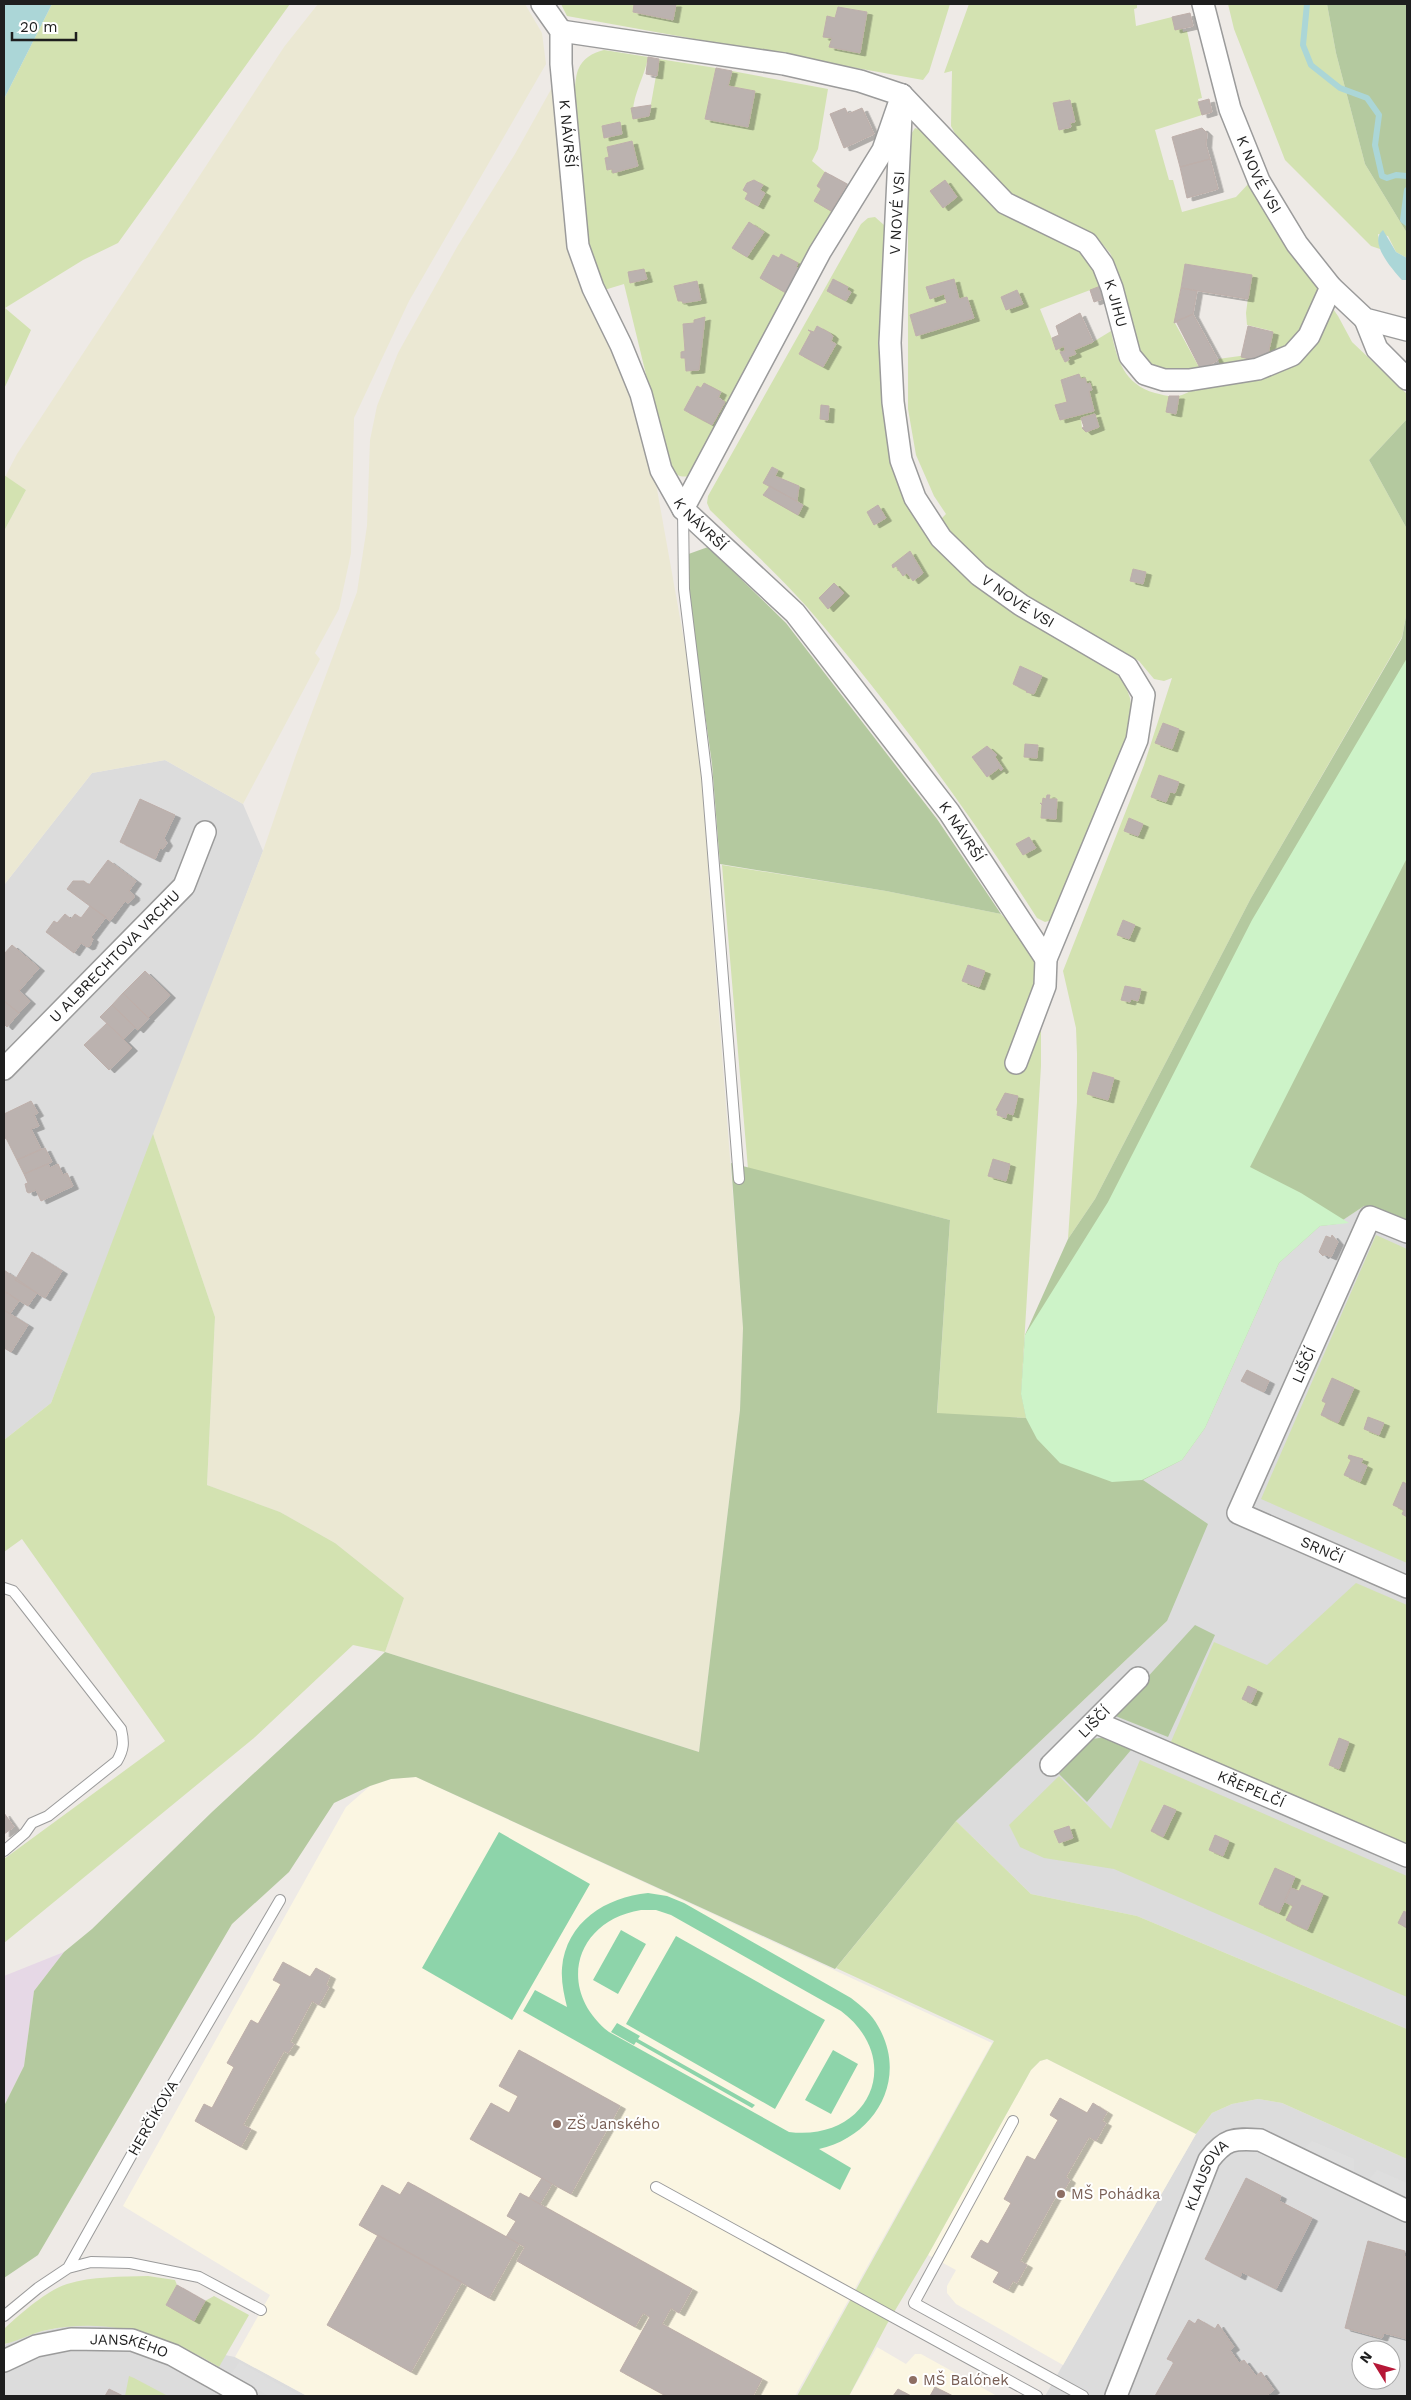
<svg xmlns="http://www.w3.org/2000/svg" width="1411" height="2400" font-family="'Work Sans',sans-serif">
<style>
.residential{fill:#dcdcdc;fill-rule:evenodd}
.industrial{fill:#e6d8e6}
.education{fill:#fbf6e2}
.farmland{fill:#ebe8d3}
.grass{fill:#d3e2b1;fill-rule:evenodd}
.forest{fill:#b4c99f}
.park{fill:#cdf3c8}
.pitch{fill:#8dd4aa;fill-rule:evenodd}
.parking{fill:#dedede}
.water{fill:#abd6d7}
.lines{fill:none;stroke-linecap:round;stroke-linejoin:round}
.stream{stroke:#abd6d7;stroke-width:6}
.building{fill:#bbb2af;stroke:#beafaa;filter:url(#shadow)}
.service-casing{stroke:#9b9b9b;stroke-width:12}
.minor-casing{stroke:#9b9b9b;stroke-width:24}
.service{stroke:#fff;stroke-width:10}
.minor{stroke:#fff;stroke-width:21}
.education-dot{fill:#8d6e63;stroke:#fff;stroke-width:2}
.labels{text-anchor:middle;stroke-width:4;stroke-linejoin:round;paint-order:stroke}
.street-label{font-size:15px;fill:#1e1e1e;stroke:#fff}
.education-label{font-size:15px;fill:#785e54;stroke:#fff;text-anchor:start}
</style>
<defs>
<filter id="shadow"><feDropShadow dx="5.5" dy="3" stdDeviation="0" flood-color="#0004"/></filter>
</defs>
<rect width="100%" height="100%" fill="#eeeae6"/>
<path class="residential" d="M165,760L243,804L263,851L51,1403L4,1440V885L92,773Z
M1364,1206L1407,1220V2029L1137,1916L1031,1894L956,1821L1167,1621L1142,1480L1182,1460L1205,1428L1279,1263L1320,1226L1337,1224Z
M1258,2099L1282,2103L1407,2159V2396H1045L1196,2134L1212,2113L1232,2104ZM1361,2350H1391V2380H1361Z
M72,2325L112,2326L142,2331L191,2350L218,2367L225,2355L235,2357L307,2396H4V2347L6,2344L34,2333Z"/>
<path class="industrial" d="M64,1952L34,1991L24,2066L4,2106V1976Z"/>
<path class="education" d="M416,1777L992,2043L795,2396H307L235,2357L270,2295L123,2206L346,1807L370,1786L391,1779Z
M1047,2059L1196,2134L1063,2365L956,2304L947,2293V2286L956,2270L928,2255L1031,2070L1040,2061Z
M877,2347L906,2364L915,2354H921L997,2396H849Z"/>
<path class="farmland" d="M318,4H525L542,33L546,64L409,301L354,418L351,553L339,609L315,653L320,659L243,804L165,760L92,773L4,885V531L26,490L5,477L17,454L284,47Z
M554,84L626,378L655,478L690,674L708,827V872L743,1328L740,1410L699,1752L385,1652L404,1598L335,1543L280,1512L207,1485L215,1317L153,1134L263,851L296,755L357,592L367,526L370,440L377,406L398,353L457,247L515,154Z"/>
<path class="grass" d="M52,4H290L118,243L83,260L5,308L31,330L4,389V99Z
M561,4H634L633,12L673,20L676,4H950L929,72L923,80L567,16ZM838,7L867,12L860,53L830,47L832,38L823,36L827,17L835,18Z
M969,4H1137V8L1134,9L1136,26L1172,17L1175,30L1182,28L1183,32L1187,31L1202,98L1198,99L1202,115L1155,130L1169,180H1173L1182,212L1236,197L1250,182L1277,227L1338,316L1352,342L1407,394V419L1369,460L1407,529V611L1402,637L1251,898L1095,1199L1068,1239L1077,1102V1054L1076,1028L1063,971L1144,765L1172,678L1164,681L1154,679L1139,661L1023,602L937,523L946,514L934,496L916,455L908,409V139L915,128L924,131L959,171L1004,213L1079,243L1106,284L1040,309L1056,349L1064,346L1065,351L1060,352L1065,362L1069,360L1068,357L1076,354L1074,350L1093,342L1111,331C1117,360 1124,384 1155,393C1163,395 1173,398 1182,395C1196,390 1209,379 1222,372L1218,359L1240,356L1265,362L1272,331L1247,325L1246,313L1251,275L1185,264L1175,323L1200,369L1152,379L1123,329L1117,268L1110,253L1098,239L1085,232L1017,205L962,147L951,126L952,71L944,73ZM1070,100L1075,122L1070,123L1071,128L1059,130L1054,103ZM945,180L957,197L943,207ZM954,279L959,299L967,297L973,318L916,336L910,315L947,303L944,294L930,299L926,287ZM1017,290L1022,304L1006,310L1001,297ZM1079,375L1081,379L1087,384L1090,383L1092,390L1089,391L1094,411L1060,420L1056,405L1067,402L1061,380ZM1095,414L1099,427L1086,432L1082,428L1081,418ZM1133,569L1146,572L1143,584L1131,581ZM1163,723L1179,729L1172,749L1155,742ZM1159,775L1179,782L1175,793L1170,792L1166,802L1151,796ZM1129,818L1143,824L1138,836L1124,831ZM1123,920L1135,925L1129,939L1117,934ZM1125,986L1141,989L1138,1001L1131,999L1130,1002L1121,999ZM1093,1072L1114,1078L1108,1100L1087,1094Z
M1228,4H1327L1336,53L1365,164L1407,233V258L1396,252L1388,236L1378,234L1380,249L1371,246L1285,160L1234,29Z
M604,50L648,57C645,77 629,101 634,119L649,115L659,59L716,68L705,119L748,127L755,91L728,86L732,71L828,89L818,149L812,161L825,172L817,186L821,189L814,201L840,216L691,476C679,478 675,475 668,465L624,284L601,291C595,270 586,249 583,228C579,201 569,92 578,70C583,58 592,53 604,50ZM620,122L622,134L605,138L602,126ZM632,141L638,166L613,173L612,169L607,170L605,158L609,157L607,147ZM754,180L763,185L760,190L765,193L758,206L745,199L748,193L743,189L747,183ZM748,223L763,232L747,257L732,248ZM781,254L798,263L796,267L799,269L786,293L760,278L773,255L779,258ZM697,281L701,300L683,303L682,301H678L674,286ZM694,320L699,370L686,371L685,358H681V352L685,351L683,324L694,323ZM704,383L725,402L712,425L684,410L697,386L701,388Z
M875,217L884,225L885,231C880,326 870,420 913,508L1114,671L1125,684L1130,698L1132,715L1122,753L1052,920L1045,922L1037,918C967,809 891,705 807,607C777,573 742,542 710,510L707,503L708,496L861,224L868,218ZM833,279L848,287L847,290L851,293L846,301L827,291ZM818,326L830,333L831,341L836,344L823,367L799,354L811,332H814ZM772,467L778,470L775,476L799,486L797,501L803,505L798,514L763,495L770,486L764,482ZM878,505L886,518L875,525L867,512ZM910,552L923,574L913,581L907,573L896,566L893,568L892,565ZM1020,666L1042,676L1034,693H1027V691L1013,684ZM1025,744L1038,745L1037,757L1024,756ZM987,746L997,755L995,757L1003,769L1001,770L999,768L987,777L972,757ZM1047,795H1050L1049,799H1057L1056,819L1041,818L1042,805L1040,804H1042L1043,799H1046ZM1029,837L1035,848L1023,855L1017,845Z
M4,475L26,490L4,531Z
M722,865L886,891L1001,914L1041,956V1066L1021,1394L1026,1418L937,1414L950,1220L748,1169ZM968,965L985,971L979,987L962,981ZM1018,1096L1013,1115L1007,1113L1005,1118L997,1115L998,1111ZM993,1159L1010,1165L1006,1181L989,1176Z
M153,1134L215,1317L207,1485L280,1512L335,1543L404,1598L385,1652L353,1645L254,1738L4,1943V1859L165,1741L22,1539L4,1552V1440L51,1403Z
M1376,1235L1407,1249V1484L1403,1482L1404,1510L1402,1514L1407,1517V1563L1261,1499ZM1332,1378L1354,1388L1338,1423L1321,1415L1326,1403L1322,1400ZM1368,1417L1384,1423L1379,1435L1364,1429Z
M1356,1583L1407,1605V1848L1170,1744L1214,1642L1267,1665Z
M1140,1760L1407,1876V1913L1404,1911L1398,1923L1407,1928V1997L1114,1869L1044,1858L1020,1847L1009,1825L1059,1776L1111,1829ZM1163,1805L1176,1811L1163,1837L1152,1831ZM1069,1826L1073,1838L1059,1843L1054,1831ZM1215,1835L1229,1841L1223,1855L1209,1850ZM1275,1868L1295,1877L1291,1888L1299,1891L1303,1885L1322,1894L1306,1929L1287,1920L1293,1906L1285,1902L1279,1913L1260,1904Z
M956,1821L1031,1894L1137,1916L1407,2029V2159L1282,2103L1258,2099L1232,2104L1212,2113L1196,2134L1047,2059L1040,2061L1031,2070L928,2255L887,2324L849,2396H797L994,2041L836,1968Z
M148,2276L175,2280L177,2285L166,2305L194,2321L205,2301L214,2296L249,2315L219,2367C166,2335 109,2317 47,2330C32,2333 19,2341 4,2344V2329C19,2315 47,2290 67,2284C92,2276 121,2277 148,2276Z
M129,2376L134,2378L168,2396H125Z"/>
<path class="forest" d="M1327,4H1407V233L1365,164L1336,53Z
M1407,419V529L1369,460Z
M708,547L786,623L937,819L1001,914L886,891L720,864L712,764L683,556Z
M1407,611V1220L1364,1206L1337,1224L1320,1226L1279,1263L1205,1428L1182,1460L1143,1480L1208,1524L1167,1621L956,1821L835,1969L416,1777L391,1779L370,1786L334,1803L289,1872L232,1924L38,2255L4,2278V2106L24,2066L34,1991L64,1952L92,1929L212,1812L385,1652L699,1752L740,1410L743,1328L731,1163L950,1220L937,1413L1026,1418L1021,1394L1025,1335L1068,1239L1095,1199L1251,898L1402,638Z
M1195,1625L1215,1635L1168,1737L1113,1715Z
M1106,1737L1131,1750L1087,1802L1059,1774L1092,1739Z"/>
<path class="park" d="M1407,658V858L1250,1167L1301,1193L1349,1223L1320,1226L1279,1263L1205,1428L1182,1460L1142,1480L1112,1482L1060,1463L1037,1439L1026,1418L1021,1394L1025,1335L1108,1202L1252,920Z"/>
<path class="pitch" d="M499,1832L590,1884L512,2020L422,1968Z
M648,1893L667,1896L684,1903L851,1998C861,2006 872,2014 878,2026C909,2079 875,2137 819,2149L851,2168L840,2190L523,2011L535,1990L567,2007C564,1994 561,1982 562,1968C566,1922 606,1897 648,1893ZM641,1910H656L671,1915L841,2011C906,2060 869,2142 789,2132L609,2032C556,1990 574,1921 641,1910Z
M621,1930L646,1944L618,1994L593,1980Z
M676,1936L825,2020L775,2109L626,2024Z
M617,2023L640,2036L638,2039L755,2105L752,2108L636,2042L634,2045L611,2032Z
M833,2050L858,2064L831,2114L805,2100Z"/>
<path class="parking" d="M1312,2141L1354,2159V2174L1301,2152Z
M1377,2170L1407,2183V2198L1368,2181Z
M239,2362L300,2396H269L231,2375Z"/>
<path class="water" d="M4,4H52L4,99Z
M1383,230L1396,252L1407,258V280H1402C1392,269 1368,242 1383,230Z"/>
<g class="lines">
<path class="stream" d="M1307,4L1303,45L1311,65L1340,88L1367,98L1379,115L1375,145L1382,176L1387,178L1396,175L1407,176
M1407,190L1403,220L1407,223"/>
</g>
<path class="building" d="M634,4H676L673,20L633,12Z
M838,7L867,12L860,53L829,47L832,38L823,37L827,16L835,18Z
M1190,13L1193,26L1175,30L1172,17Z
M648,57L659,59L657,76L646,74Z
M716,68L732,71L728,86L755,91L748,127L705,119Z
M1209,99L1212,112L1202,115L1198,102Z
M1070,100L1075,122L1070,123L1071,127L1059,130L1053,103Z
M651,105L649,116L633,119L631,108Z
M845,108L848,114L862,108L874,134L844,148L830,114Z
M620,122L622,134L604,138L602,126Z
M1202,128L1207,133L1206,145L1210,159L1180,167L1172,137Z
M632,141L638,166L613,173L612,169L607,170L605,158L609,157L607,147Z
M1210,159L1218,189L1187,198L1180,167Z
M825,172L847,184L831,211L814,201L821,189L817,186Z
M754,180L763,185L760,190L765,193L758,206L745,199L748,193L743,190L747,183Z
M945,180L957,197L943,208L930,191Z
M749,222L764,232L747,257L732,248Z
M781,254L798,263L796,267L799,269L786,293L760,278L773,255L779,258Z
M1185,264L1252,275L1248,299L1181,288Z
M644,269L647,279L630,283L628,272Z
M833,279L848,287L847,290L851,292L846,301L827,291Z
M954,279L959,299L967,297L974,318L916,336L910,315L947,303L944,294L930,299L926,287Z
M697,281L701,300L683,303L682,301H678L674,286Z
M1106,284L1108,297L1094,302L1090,290Z
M1181,288L1197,291L1193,314L1174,323Z
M1017,290L1023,304L1006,310L1001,297Z
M1080,313L1093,342L1074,350L1076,354L1068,357L1069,360L1065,362L1060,352L1065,351L1064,346L1056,350L1052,338L1059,335L1056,326Z
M1193,314L1218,360L1201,370L1176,321Z
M705,317L699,370L686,371L685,358H681V352L685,351L683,324L694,323V320Z
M817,326L830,333L833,336L831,341L836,344L823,367L799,354L811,332L808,330L814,332Z
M1248,326L1273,332L1266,363L1241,357Z
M1079,374L1081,379L1085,378L1087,384L1090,383L1092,390L1089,391L1094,411L1060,420L1055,405L1067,402L1061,380Z
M704,383L721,392L718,398L725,402L712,425L684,410L697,386L701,388Z
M1169,396H1179L1176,414L1166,412Z
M821,405L829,406L828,420L820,419Z
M1095,414L1099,427L1086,432L1082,428L1084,427L1081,418Z
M772,467L778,470L775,476L799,486L797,501L763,483Z
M770,486L803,505L798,515L763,495Z
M878,505L886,518L874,525L867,512Z
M910,551L923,573L913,581L907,573L903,576L896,566L893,568L892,565Z
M1133,569L1146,572L1143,584L1130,581Z
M834,583L844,593L828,609L819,598Z
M1020,666L1042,676L1034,694L1026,692L1027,691L1013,684Z
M1163,723L1179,729L1172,749L1155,743Z
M1025,744L1038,745L1037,758L1024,757Z
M987,746L997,755L995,757L1003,769L1001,771L999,768L987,777L972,757Z
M1159,775L1179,782L1175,793L1170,792L1166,802L1151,797Z
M1047,795H1050L1049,799H1057L1056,819L1041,818L1042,805L1040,803L1042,804L1043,798L1046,799Z
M140,799L175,815L164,838L167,843L163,849L160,848L155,859L120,842Z
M1129,818L1143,824L1138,836L1124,831Z
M1029,837L1036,848L1023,855L1016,844Z
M108,860L136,881L129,891L134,895V898L128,903L125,901L110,921L67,889L73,881H84L89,885Z
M90,906L106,917L91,937L93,939L90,946L87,947L81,943L74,953L46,932L54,921L57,923L65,914L71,919L75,914L81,918Z
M1123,920L1135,925L1129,939L1117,935Z
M12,945L39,968L19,991L30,1001L19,1013L4,1001V954Z
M968,965L985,971L979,987L962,981Z
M145,971L170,995L148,1018L123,993Z
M1125,986L1141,989L1138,1001L1131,999L1130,1002L1121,1000Z
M123,993L149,1018L138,1030L112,1005Z
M4,1001L19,1013L7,1027L4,1024Z
M112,1005L135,1027L124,1039L100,1017Z
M107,1023L132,1048L109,1070L84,1045Z
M1093,1072L1114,1078L1108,1100L1087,1094Z
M1005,1093L1018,1096L1013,1115L1007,1113L1006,1118L997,1115L998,1111L996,1110Z
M31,1101L38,1113L34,1115L39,1126L31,1129L41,1149L17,1160L6,1138L4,1139V1114Z
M45,1148L52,1162L24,1174L17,1160Z
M993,1159L1010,1164L1006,1181L988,1176Z
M48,1164L50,1168L58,1164L63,1175L67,1173L73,1186L41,1201L36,1190L29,1193L27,1192L25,1184L28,1183L24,1174Z
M1332,1235L1338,1242L1331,1257L1324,1254L1323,1256L1319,1252L1326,1236L1331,1238Z
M32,1252L62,1271L45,1298L15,1280Z
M4,1270L37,1293L28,1306L4,1291Z
M4,1291L19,1301L10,1314L4,1310Z
M4,1310L28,1325L11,1352L4,1348Z
M1247,1370L1269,1381L1264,1392L1241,1381Z
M1332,1378L1354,1388L1338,1423L1321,1415L1326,1403L1322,1401Z
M1368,1417L1384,1423L1379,1435L1364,1429Z
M1349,1455L1363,1459L1361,1463L1367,1466L1360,1482L1344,1475L1351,1460L1348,1458Z
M1403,1482L1407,1484V1517L1402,1514L1404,1510L1393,1505Z
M1248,1686L1257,1690L1251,1703L1242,1699Z
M1339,1738L1349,1742L1339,1769L1329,1765Z
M1164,1805L1176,1810L1163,1837L1151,1831Z
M4,1813L14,1827L4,1834Z
M1069,1826L1073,1838L1059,1843L1054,1831Z
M1215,1835L1229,1841L1223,1856L1209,1850Z
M1275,1868L1295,1877L1279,1913L1259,1904Z
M1302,1885L1323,1894L1307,1930L1286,1920L1293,1906L1285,1902L1291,1888L1299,1891Z
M1404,1911L1407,1913V1928L1398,1923Z
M283,1962L310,1977L316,1968L330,1976L326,1985L329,1987L319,2005L312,2001L290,2042L294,2044L288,2053L284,2051L243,2125L251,2129L241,2147L195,2121L204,2104L212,2108L234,2067L227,2063L251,2020L258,2024L281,1984L273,1980Z
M519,2050L620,2106L571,2194L470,2139L491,2103L509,2113L518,2096L499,2086Z
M1060,2098L1087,2113L1093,2103L1107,2112L1102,2121L1106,2123L1096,2141L1089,2137L1066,2177L1070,2180L1065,2189L1061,2187L1020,2261L1027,2265L1017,2283L1013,2281L1008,2290L993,2282L999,2272L971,2257L981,2240L988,2244L1011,2203L1004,2199L1027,2156L1035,2160L1058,2120L1050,2115Z
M542,2178L552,2184L540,2204L529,2198Z
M1246,2178L1281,2196L1279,2201L1312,2218L1276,2289L1242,2272L1240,2277L1205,2259Z
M408,2182L519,2244L489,2298L359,2225L382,2185L400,2195Z
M520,2193L692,2289L679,2313L671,2308L662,2324L762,2379L753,2396H666L620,2371L650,2317L643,2313L635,2327L517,2261L525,2247L506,2237L516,2221L507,2216Z
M378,2235L462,2282L411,2372L327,2325Z
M1368,2241L1405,2251L1404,2256L1407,2257V2339L1384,2333L1382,2338L1345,2328Z
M177,2285L205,2301L194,2321L166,2305Z
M1198,2319L1215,2329L1218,2324L1234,2347L1230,2350L1239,2363L1244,2360L1256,2376L1261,2372L1274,2390L1266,2396H1155L1174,2362L1167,2359L1189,2320L1195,2324Z
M935,2387L953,2396H930Z
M109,2389L123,2396H105Z
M898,2389L911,2396H893Z"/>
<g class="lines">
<g class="service-casing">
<path id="service" d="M683,510L684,589L707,778L739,1179
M4,1588L13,1591L18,1597L121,1729C124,1742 124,1749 117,1761L48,1816L32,1823L25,1833L4,1851
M1013,2121L914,2303L1083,2396
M656,2187L1037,2396
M68,2268L91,2262L130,2263L199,2277L261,2310
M4,2316L38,2288L68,2268L145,2131L280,1900"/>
</g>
<g class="minor-casing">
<g id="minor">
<path id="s1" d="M542,4L561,31V64L578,246L593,288L621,345L641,394L661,470L683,509L795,613L949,812L1046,959"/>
<path id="s2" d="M1203,4L1230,109L1259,181L1297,244L1331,287L1365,319L1407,330"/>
<path d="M561,31L784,64L860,81L902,95L883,150L820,252L683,509"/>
<path id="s3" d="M902,95L890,343L893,402L901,460L915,498L941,538L979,575L1021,605L1127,667L1144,695L1137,740L1046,959L1045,986L1016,1063"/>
<path id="s4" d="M902,95L1005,203L1087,243L1103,265L1112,288L1130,356L1145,374L1164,380H1189L1258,369L1292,355L1309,336L1331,287"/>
<path d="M1365,319L1377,349L1407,379"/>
<path id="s5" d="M4,1069L184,886L205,832"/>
<path id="s6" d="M1407,1232L1370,1217L1238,1513L1407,1587"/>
<path id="s7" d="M1095,1722L1407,1856"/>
<path id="s8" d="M1051,1765L1138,1678"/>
<path id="s9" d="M4,2361L36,2346L71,2339L132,2340L173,2355L246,2396"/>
<path id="s10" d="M1116,2396L1209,2160C1225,2139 1233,2138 1260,2140L1407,2211"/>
</g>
</g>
<use href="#service" class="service"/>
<use href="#minor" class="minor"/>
</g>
<g class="education-dot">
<circle cx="557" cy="2124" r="5"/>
<circle cx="1061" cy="2194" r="5"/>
<circle cx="913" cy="2380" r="5"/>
</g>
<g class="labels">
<g class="street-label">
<text dy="5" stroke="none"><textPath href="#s1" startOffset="136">K NÁVRŠÍ</textPath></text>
<text dy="5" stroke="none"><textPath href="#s2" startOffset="180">K NOVÉ VSI</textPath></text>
<text transform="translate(897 213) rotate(-87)" y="5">V NOVÉ VSI</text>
<text dy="5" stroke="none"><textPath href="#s4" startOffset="308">K JIHU</textPath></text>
<text dy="5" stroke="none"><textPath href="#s1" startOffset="556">K NÁVRŠÍ</textPath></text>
<text dy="5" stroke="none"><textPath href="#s3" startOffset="554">V NOVÉ VSI</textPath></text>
<text dy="5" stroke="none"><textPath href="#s1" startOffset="961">K NÁVRŠÍ</textPath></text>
<text dy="5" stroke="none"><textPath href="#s5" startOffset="158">U ALBRECHTOVA VRCHU</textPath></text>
<text transform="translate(1304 1365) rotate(-66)" y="5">LIŠČÍ</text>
<text dy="5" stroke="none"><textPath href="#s6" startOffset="456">SRNČÍ</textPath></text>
<text dy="5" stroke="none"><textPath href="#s8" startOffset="61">LIŠČÍ</textPath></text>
<text dy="5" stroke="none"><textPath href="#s7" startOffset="170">KŘEPELČÍ</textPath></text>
<text transform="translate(153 2118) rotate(-60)" y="5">HERČÍKOVA</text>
<text dy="5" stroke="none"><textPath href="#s10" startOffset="239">KLAUSOVA</textPath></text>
<text dy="5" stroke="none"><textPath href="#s9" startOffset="130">JANSKÉHO</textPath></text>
</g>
<g class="education-label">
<text x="567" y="2129">ZŠ Janského</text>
<text x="1071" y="2199">MŠ Pohádka</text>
<text x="923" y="2385">MŠ Balónek</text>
</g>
</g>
<rect width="1411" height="2400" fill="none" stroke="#1e1e1e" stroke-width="10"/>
<g transform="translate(1376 2365) rotate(307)"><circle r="24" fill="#ffffff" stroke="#a5a5a5"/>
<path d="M0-4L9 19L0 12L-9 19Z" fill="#b61737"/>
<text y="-8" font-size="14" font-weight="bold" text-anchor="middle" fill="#1e1e1e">N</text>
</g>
<path d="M12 32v8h64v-8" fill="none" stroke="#1e1e1e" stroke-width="2.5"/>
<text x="20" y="32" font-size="15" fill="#1e1e1e" stroke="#ffffff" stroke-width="4" paint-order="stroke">20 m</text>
</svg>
